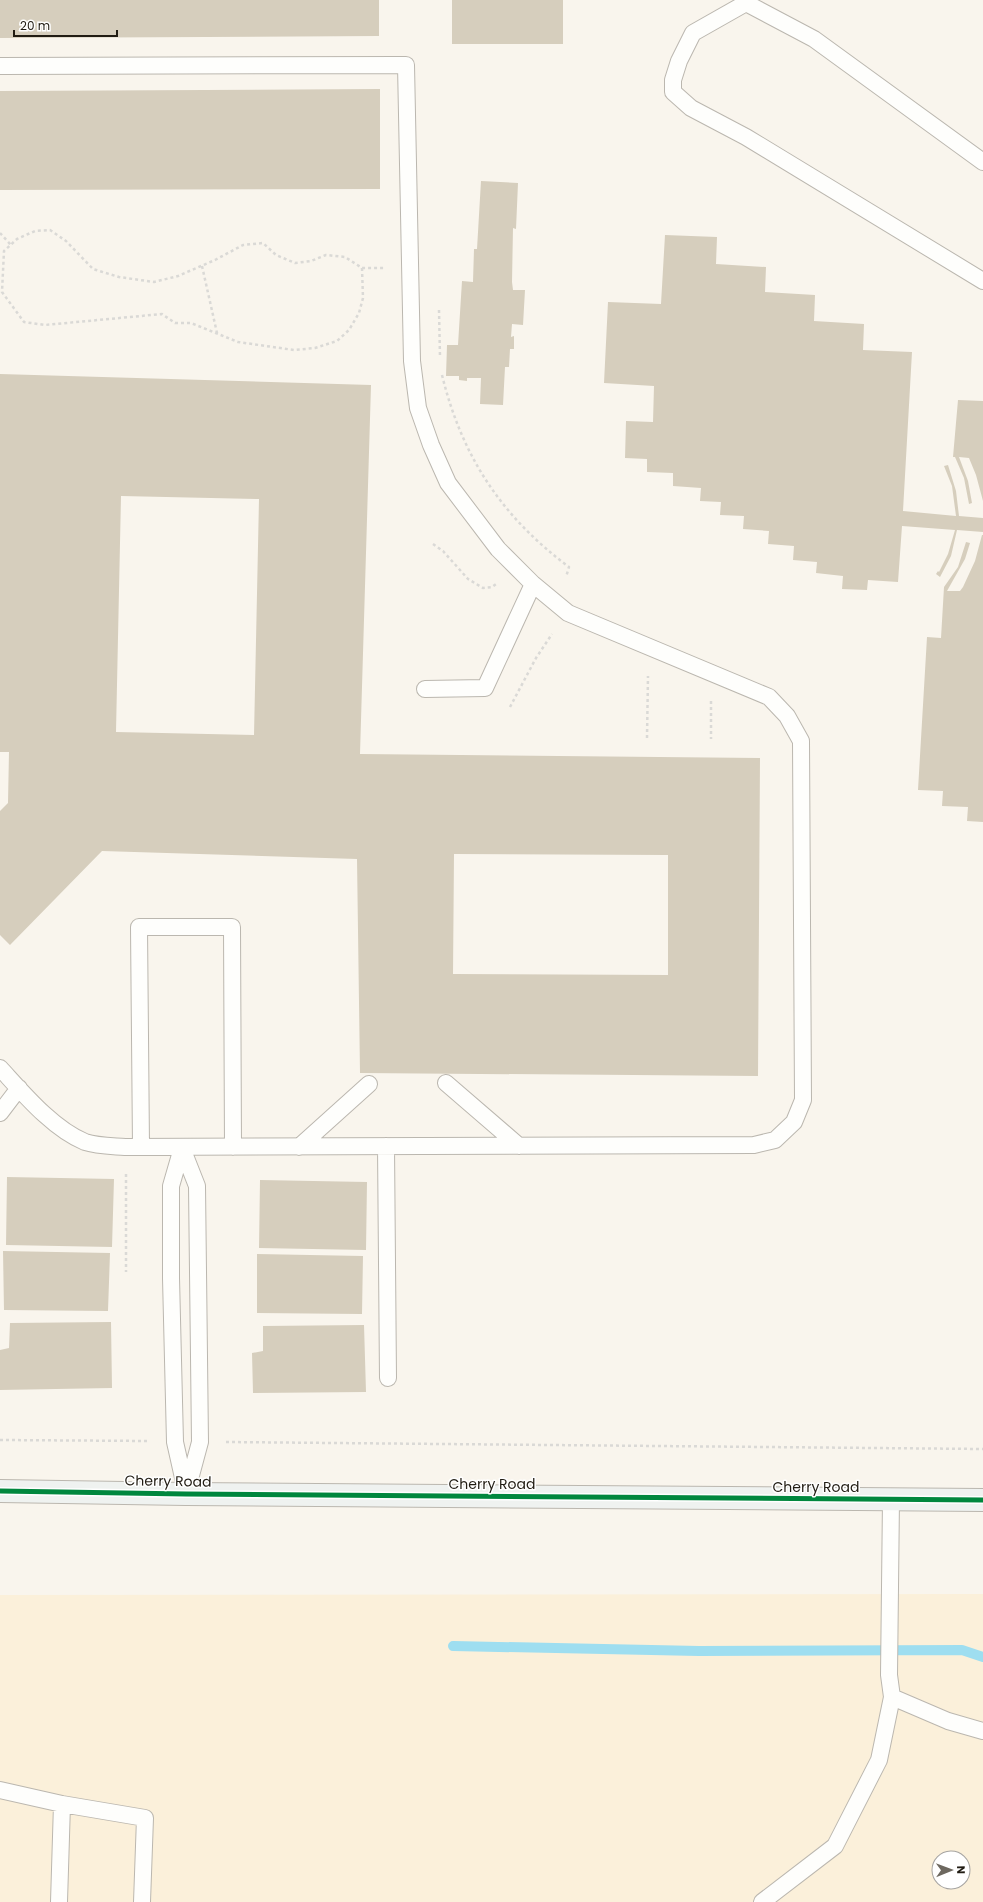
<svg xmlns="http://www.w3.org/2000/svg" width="983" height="1902" font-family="Poppins,sans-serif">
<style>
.built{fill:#fbf0da;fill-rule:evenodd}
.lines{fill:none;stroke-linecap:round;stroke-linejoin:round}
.stream{stroke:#9edef0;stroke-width:10}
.building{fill:#d6cebd;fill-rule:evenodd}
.service-casing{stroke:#bbb7af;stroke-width:18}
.secondary-casing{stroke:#bbb7af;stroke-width:24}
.path{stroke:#dad9d6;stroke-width:2.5;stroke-dasharray:3 3;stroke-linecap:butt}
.service{stroke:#fefefc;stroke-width:16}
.secondary{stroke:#eff2f0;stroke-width:22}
.cycleway-casing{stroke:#fff;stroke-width:8}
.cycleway{stroke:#00873e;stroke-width:5}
.labels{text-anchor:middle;stroke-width:3;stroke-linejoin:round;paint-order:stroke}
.street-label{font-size:14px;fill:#211c13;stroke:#fff}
</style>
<rect width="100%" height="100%" fill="#f9f5ed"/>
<path class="built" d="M983,1594V1902H0V1595ZM939,1858H963V1882H939Z"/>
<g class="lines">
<path class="stream" d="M453,1646L699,1651L962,1650L983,1657"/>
</g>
<path class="building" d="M0,0H379V36L0,38Z
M452,0H563V44H452Z
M380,89V189L0,190V91Z
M481,181L518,183L516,229L513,228L512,282L513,290H525L523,325L512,324L511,337L514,336V349H510L509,367H505L503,405L480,404L481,378H467V381L459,380V376H446L447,345H458L462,281L473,282L474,249H477Z
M665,235L717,237L716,264L766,267L765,292L815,295L814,321L864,324L863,350L912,352L903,511L956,516L952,486L944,466L948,465L956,491L959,516L983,518V532L957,530L951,556L940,577L936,574L938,571L939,572L948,554L955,530L902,526L898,582L868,580L867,590L842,589L843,576L816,573L817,562L793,560L794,546L768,544L769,531L743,529L744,516L720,515L721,502L700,501L701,488L673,486V473L647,472V459L625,458L626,421L653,422L654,386L604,383L608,302L661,304Z
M0,374L371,385L360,754L760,758L758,1076L360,1073L357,859L102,851L10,945L0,935V811L8,803L9,752H0ZM121,496L259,499L254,735L116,732ZM454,854L668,855V975L453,974Z
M958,400L983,401V501L976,475L969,458L959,457L968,481L972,503L969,504L964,478L955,457H953Z
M982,535H983V822L967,821L968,807L942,806L943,791L918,790L927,637L941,638L944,587L958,567L966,542L970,543L965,559L947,591H960L963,587L975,561Z
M7,1177L114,1179L112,1247L6,1245Z
M260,1180L367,1182L366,1250L259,1248Z
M3,1251L110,1253L108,1311L4,1310Z
M257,1254L363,1256L362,1314L257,1313Z
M111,1322L112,1388L0,1390V1350L9,1348L10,1323Z
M364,1325L366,1392L253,1393L252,1353L263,1351V1326Z"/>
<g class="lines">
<g class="service-casing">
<path id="service" d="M0,66L406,65L412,361L418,408L431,445L448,483L498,549L533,584L568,613L769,697L787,716L801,741L803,1100L794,1122L775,1140L754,1145L125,1147C113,1146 97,1146 85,1142C53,1129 23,1093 0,1068
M983,162L814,39L746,3L693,33L679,61L673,80V92L691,108L746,137L983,281
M425,689L485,688L533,584
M446,1083L519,1146
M0,1113L19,1088
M386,1146L388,1378
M141,1147L139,927H232L233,1147
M299,1147L369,1084
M182,1148L197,1186L200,1442L186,1494
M182,1148L171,1186V1278L175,1442L186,1491
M892,1697L948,1721L983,1731
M0,1790L62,1804L145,1818L142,1902
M59,1902L62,1804
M762,1902L835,1846L879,1760L892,1697L889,1675L891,1499"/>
</g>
<g class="secondary-casing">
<path id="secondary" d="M0,1491L186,1494L983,1500"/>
</g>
<path class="path" d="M0,233L11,245
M202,266L217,333
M362,268L363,298L359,313L349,330L337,341L315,348L294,350L238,342L191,323H175L162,314L45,325L24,322L2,292L4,251L17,239L35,231L50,230L66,241L93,269L119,277L154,282L178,276L215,260L243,245L263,243L276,255L295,263L311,261L326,255L345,257L362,268H385
M439,310L440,357
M442,375C462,457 502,517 569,567L566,577
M433,544L443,551L468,579L483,588L492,587L496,584
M711,701V739
M510,707L536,658L552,634
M647,738L648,676
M126,1174V1272
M0,1440L149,1441
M226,1442L983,1449"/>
<use href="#service" class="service"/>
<use href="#secondary" class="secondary"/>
<g class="cycleway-casing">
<path id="cycleway" d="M0,1491L186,1494L983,1500"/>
</g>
<use href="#cycleway" class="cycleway"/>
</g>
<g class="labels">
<g class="street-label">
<text transform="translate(168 1481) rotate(1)" y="5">Cherry Road</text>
<text x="492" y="1489">Cherry Road</text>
<text x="816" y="1492">Cherry Road</text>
</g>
</g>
<g transform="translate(951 1870) rotate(89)"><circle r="19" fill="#ffffff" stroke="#a6a4a1"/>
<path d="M0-3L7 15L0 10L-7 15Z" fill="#6d685f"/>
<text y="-6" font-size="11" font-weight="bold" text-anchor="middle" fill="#211c13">N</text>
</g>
<path d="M14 30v6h103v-6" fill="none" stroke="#211c13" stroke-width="2"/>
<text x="20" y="30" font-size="12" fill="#211c13" stroke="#ffffff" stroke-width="3" paint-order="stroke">20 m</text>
</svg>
